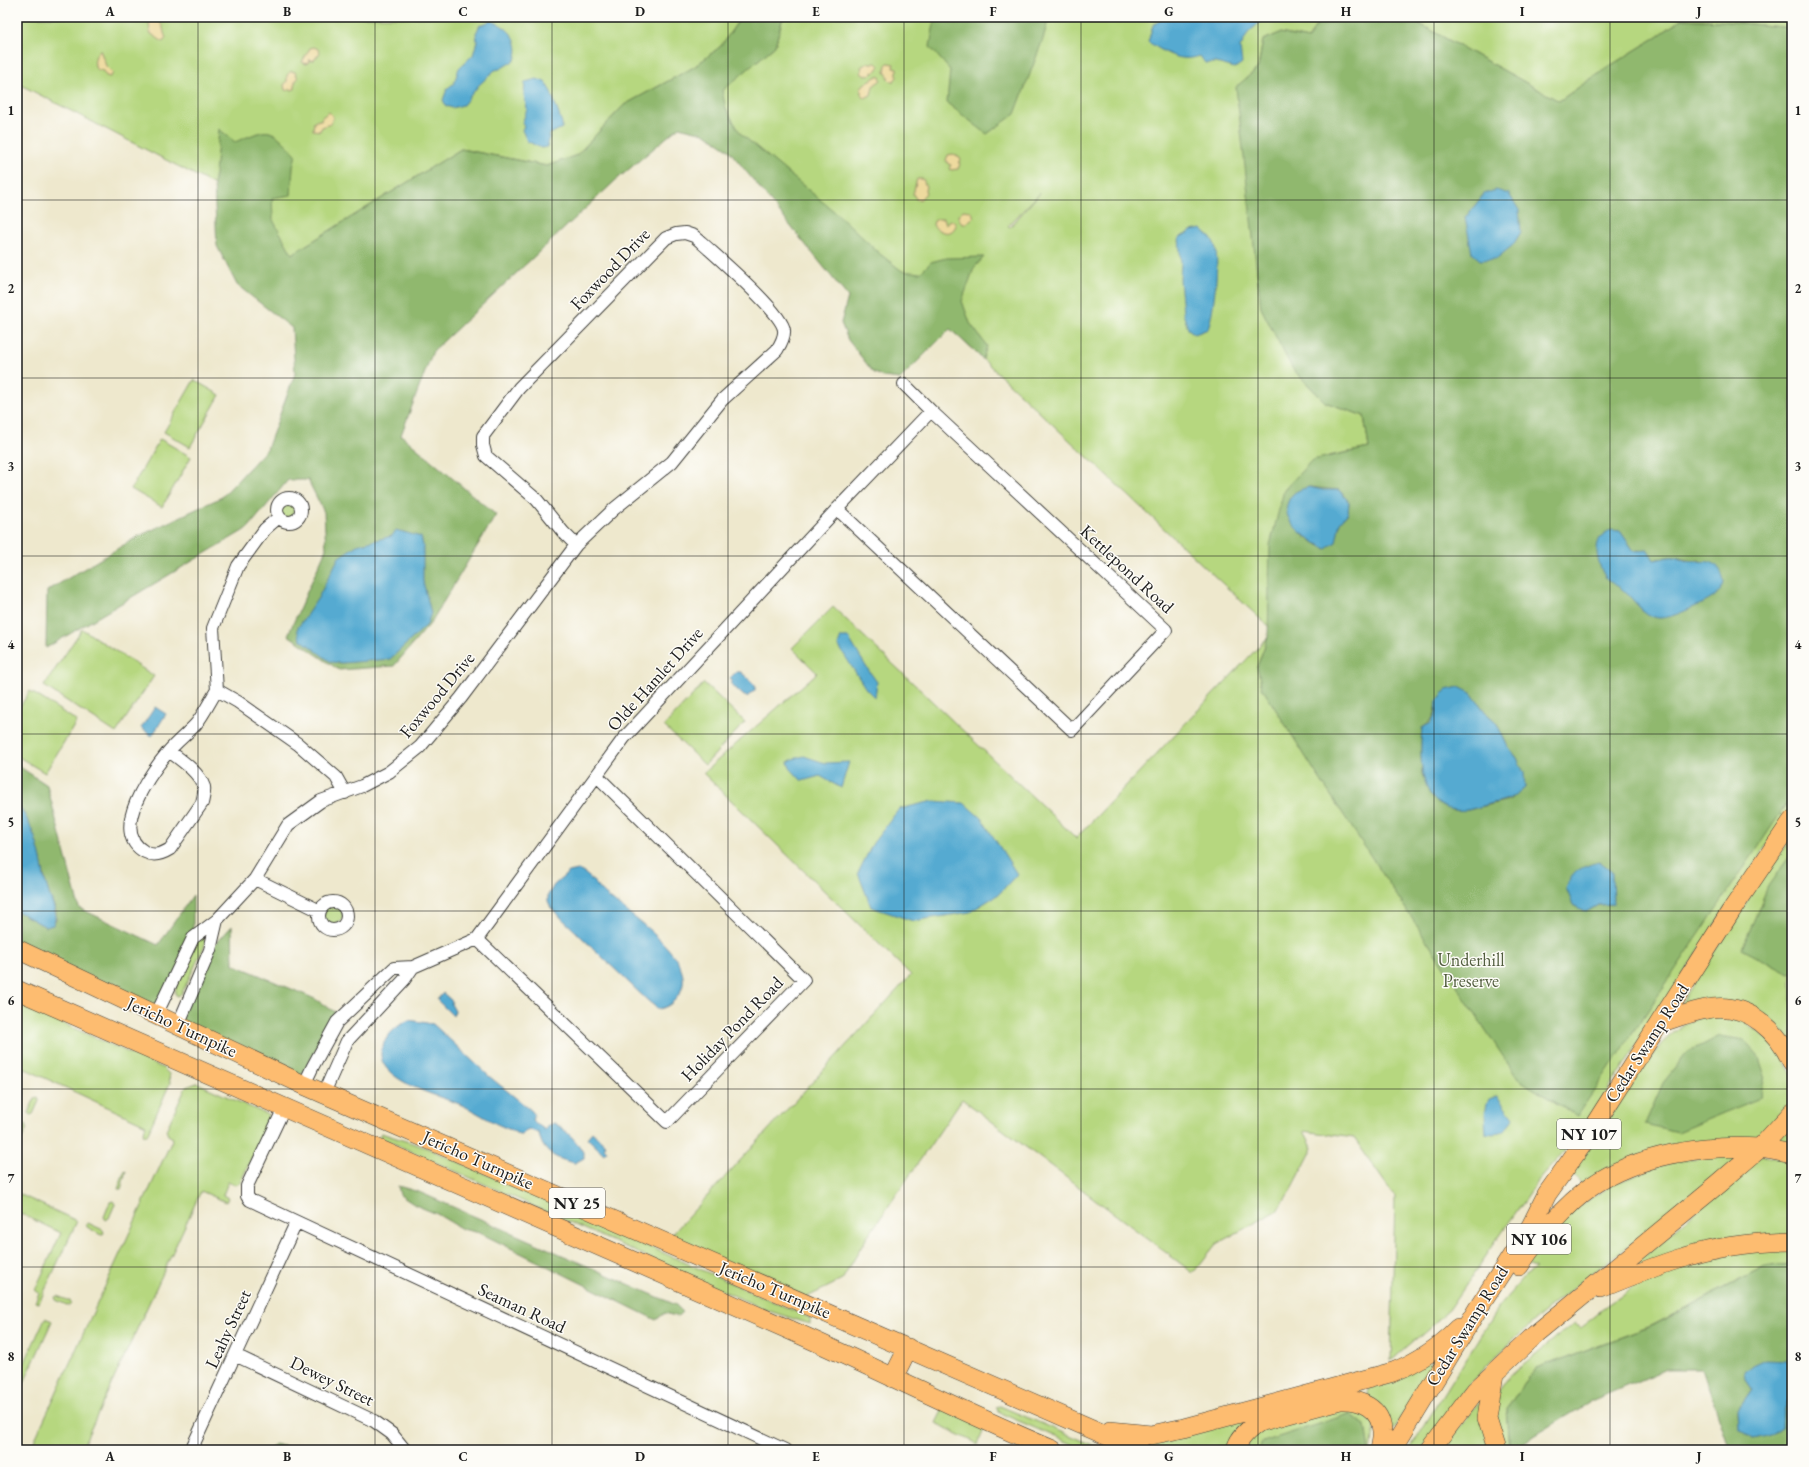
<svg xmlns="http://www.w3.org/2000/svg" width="1809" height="1467" font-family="'EB Garamond',serif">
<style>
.green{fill:#b6d77f;stroke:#697a4e;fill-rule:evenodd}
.forest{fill:#90b86e;stroke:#566a45;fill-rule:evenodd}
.sand{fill:#eeda9e;stroke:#857b5d}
.water{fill:#54aad1;stroke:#386376}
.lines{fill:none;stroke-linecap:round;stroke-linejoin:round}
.street-casing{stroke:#3c3b37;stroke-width:14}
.primary-casing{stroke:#3c3b37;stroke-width:20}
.street{stroke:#fff;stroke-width:12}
.primary{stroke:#fdbc70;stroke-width:19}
.grid{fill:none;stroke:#1c1c1c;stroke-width:1;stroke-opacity:0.55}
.labels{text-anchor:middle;stroke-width:3;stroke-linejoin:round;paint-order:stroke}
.shield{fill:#fdfcf7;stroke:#605f5e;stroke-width:1}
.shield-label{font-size:17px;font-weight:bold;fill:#1c1c1c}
.street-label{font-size:18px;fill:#1c1c1c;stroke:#fdfcf7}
.park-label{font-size:18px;fill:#525d3f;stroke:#fdfcf7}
.neatline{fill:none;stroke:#1c1c1c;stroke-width:1.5}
.grid-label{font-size:13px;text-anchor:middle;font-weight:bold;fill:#1c1c1c}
</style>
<rect width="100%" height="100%" fill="#fdfcf7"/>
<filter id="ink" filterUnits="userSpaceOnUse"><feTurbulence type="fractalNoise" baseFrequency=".025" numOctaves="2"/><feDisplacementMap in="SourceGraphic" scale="8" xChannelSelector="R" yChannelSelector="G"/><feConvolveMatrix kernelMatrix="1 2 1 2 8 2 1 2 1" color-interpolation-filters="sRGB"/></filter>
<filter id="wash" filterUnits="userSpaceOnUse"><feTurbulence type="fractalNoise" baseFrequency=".012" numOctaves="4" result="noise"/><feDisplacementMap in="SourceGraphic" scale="16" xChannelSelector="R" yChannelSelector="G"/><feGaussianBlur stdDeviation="0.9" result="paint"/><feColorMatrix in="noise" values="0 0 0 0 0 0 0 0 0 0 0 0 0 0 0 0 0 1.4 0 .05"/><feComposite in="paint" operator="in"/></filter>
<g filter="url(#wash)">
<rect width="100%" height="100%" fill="#eee8cd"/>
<path class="green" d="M17,17H741L721,46L694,67L624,105L577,155L547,166L461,149L292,254L228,192L17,83Z
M783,17H1321L1308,39L1280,33L1263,40L1258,68L1292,368L1325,402L1364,416L1369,448L1328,456L1783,811L1792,792V806L1787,814L1578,1136L1536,1183L1449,1310L1391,1361L1395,1197L1354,1138L1304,1131L1313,1148L1294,1185L1277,1211L1216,1244L1193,1273L962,1099L866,1239L842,1280L799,1301L665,1242L911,975L703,773L817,673L792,648L833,607L1076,838L1268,637L1257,667L1410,789L1269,627L926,306L703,106L775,46ZM1040,193L1010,227L1008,226Z
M1407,17H1792V28L1720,21L1682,19L1655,38L1605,69L1559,101Z
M194,380L220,395L190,447L164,432Z
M160,439L191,457L162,507L131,489Z
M279 509a9 9 0 1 1 18 0a9 9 0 1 1-18 0Z
M82,629L154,676L116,733L44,686Z
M704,683L745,722L705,765L664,726Z
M30,691L77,721L45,773L17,756V711Z
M1792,837V1044L1770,1018L1678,1008L1763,876Z
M323 915a10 10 0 1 1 20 0a10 10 0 1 1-20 0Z
M203,937L205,939V945L182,993L178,996L176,995L175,993L176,987L197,940Z
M17,1003L163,1068L169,1074L170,1083L147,1135H144L143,1132L146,1125L17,1065Z
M1711,1014L1740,1017L1779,1049L1792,1077V1102L1756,1142L1582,1185L1572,1174L1622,1096L1662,1043L1685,1023Z
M197,1083L268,1115L269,1121L240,1183L235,1185L228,1182L223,1195L228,1198L226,1202L201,1191L81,1450H30L173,1138L168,1135L166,1130L186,1087Z
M23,1090L24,1093L17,1107V1096L20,1091Z
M38,1097L39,1101L33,1114L30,1115L28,1113L35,1098Z
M1792,1121V1149L1773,1141Z
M26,1124L27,1128L20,1142H17V1137L23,1125Z
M381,1133L427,1148L810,1318V1324L766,1310L379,1137Z
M1736,1154L1737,1159L1661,1222L1600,1267L1542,1314L1494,1358L1459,1397L1421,1450H1409L1498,1307L1525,1276L1536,1269L1526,1264L1572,1211L1616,1182L1665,1163Z
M1761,1155L1792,1162V1234L1631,1268Z
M126,1171L121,1189H118L124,1172Z
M17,1193L77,1221L39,1303L35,1302L39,1293L35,1290L61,1233L17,1212Z
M113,1201L115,1204L109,1218L106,1220L104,1217L110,1202Z
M88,1223L103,1230L104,1233L101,1235L87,1227L86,1224Z
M1792,1249V1264L1767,1266L1651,1326L1537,1368L1507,1407L1510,1450L1500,1436L1494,1406L1499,1391L1510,1375L1574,1323L1580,1327L1608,1305L1642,1282L1681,1266L1736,1252Z
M57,1296L70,1301L71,1304L69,1306L56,1300L55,1297Z
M45,1318L52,1321L17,1398V1379Z
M1428,1362L1432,1364L1391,1434L1368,1397L1369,1385Z
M1484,1397L1491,1446L1485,1450H1447L1457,1430Z
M946,1403L987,1422L978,1444L936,1423Z
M1348,1405L1376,1421L1371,1450H1244L1253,1435L1265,1427Z
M1000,1406L1105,1450H1086L1000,1413L996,1407Z
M1256,1415L1228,1450H1151L1130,1441Z"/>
<path class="forest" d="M741,17H783L775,46L722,91L726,109L741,134L841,217L880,254L902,271L920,273L931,262L946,258L984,257L974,268L962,301L970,323L987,346L983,359L950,329L900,379L883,377L873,372L848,340L841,323L848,297L728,149L704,133L679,127L615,181L433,351L401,435L496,515L430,624L394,666L339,670L288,635L326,549L324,512L308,480H288L248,528L46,648L47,591L137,537L222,497L267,449L295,374L292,328L237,285L217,246L214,185L219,129L235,142C272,127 268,126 296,154L293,167L291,195L272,198L273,220L292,254L461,149L547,166L577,155L624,105L694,67L721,46Z
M935,17H1049L1043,39L1015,114L987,134L947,103L950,70L930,47Z
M1321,17H1407L1559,101L1605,69L1655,38L1682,19L1720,21L1792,28V792L1782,811L1577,1116L1518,1079L1314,770L1262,688L1257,667L1268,637L1270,545L1284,490L1312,460L1369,448L1364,416L1325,402L1292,368L1261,308L1236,87L1258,68L1263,40L1280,33L1308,39ZM1484,194L1467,224L1465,218ZM1309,487L1339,490L1349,502L1348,513L1340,522L1336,533L1326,549L1305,537L1289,520ZM1620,531L1634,551L1639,550L1654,560C1660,559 1667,556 1674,557C1684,558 1689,562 1700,560L1643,611L1622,588ZM1471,693L1487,714L1496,722L1507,745L1517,758L1525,788L1509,800L1468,810H1451L1431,794L1422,774L1421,747L1422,728C1433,721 1436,714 1437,701ZM1613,904L1598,905L1586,912L1573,905Z
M17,765L47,785L79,908L158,945L193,895V938L156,1015L17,948V911L46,927L56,920V911L47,889L41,860L33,833L23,811L17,803Z
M1792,853V973L1789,974L1742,949L1768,886Z
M232,926L233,964L315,999L338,1014L325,1032L298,1082L178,1025L210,950Z
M1720,1036L1744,1040L1758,1055L1765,1076L1760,1098L1677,1132L1645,1124L1663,1083L1687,1053Z
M398,1186L419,1192L676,1305L683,1312L678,1317L665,1313L656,1320L480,1233L462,1229L437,1214L415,1205L400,1195Z
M1792,1264V1365L1787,1360L1745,1379L1752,1389L1738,1409L1739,1427L1754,1439L1783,1428L1784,1411L1792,1392V1450H1730L1702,1369H1666L1591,1401L1510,1450L1507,1407L1537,1368L1652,1326L1767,1266Z
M1349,1414L1366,1425L1370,1450H1259L1263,1442Z
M274,1444L288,1447L293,1450H270Z"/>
<path class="sand" d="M154,20C166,24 161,28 166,38L163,42L150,33L149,22Z
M314,47L318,49L320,53L313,61L310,59L309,62L306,64L302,62L310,48Z
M100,50L106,66L113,73L110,77L106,76L103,71L96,69C93,63 95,54 100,50Z
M876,63L879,66L874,73L872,72V74L865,76L861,73L862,70L861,67L867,63Z
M888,63L894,64L893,67L897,68V77L894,81H890L888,79V76L885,72L886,65Z
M291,71L295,72L298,78L295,82V89L291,90L290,88L288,91L285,90L284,85L287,81V75Z
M877,76L880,77L881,80L873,86L871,95L865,98L862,96V91L860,89L864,84Z
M329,112L333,116L331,124L322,127L320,131L313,130L314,122L319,120H321L322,117Z
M953,154L960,157L961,160L959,163L960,164L958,169L951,170L949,168L951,165L948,164L946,160L948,155Z
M917,179H923L926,187L925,190L926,193L920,200L916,199L913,194Z
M963,210L971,211L974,217L965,224L961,223L958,216Z
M938,219H944L946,225L949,220L954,221L956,226C954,228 954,230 952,231C946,235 936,230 933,225L934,221Z"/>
<path class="water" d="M1165,17H1283V19L1271,18L1261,21L1248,33L1240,48L1242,63L1235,68L1216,63H1205L1200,56C1180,63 1166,53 1148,42L1153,25Z
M491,21C508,26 522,41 515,60L500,69L495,70L479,85L463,105L452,108L446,106L443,100L447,89L454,83L459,68L473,55L477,41L476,33L480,25Z
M537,79L545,82L551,92L562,123V128L550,134L547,144L548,147L541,148L527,141L522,130L524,126L522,124L527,109L524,95L525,82Z
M1496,190L1509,194L1519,210L1521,232L1513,245L1496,259L1480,260L1472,253L1465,218L1484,194Z
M1202,229C1206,234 1212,238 1214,243C1221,256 1213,316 1208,329L1195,334L1188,329L1183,313L1180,279L1181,263L1179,238L1191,231Z
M1309,487L1323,490H1339L1349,502L1348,513L1340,522L1336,542L1326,549C1312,541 1279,523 1288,502C1292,492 1298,490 1309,487Z
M396,530L421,537L423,545V581L431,613L427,625L390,659L342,663L331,662L300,639L297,629L318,598L339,557L357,545L392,536Z
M1612,530L1620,531L1634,551L1648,550L1654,560C1661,559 1668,556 1675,557C1680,558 1684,561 1690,561C1702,563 1714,557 1721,572C1723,577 1725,581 1723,586C1717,598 1704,603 1694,607C1685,611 1668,619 1658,618C1643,616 1634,599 1623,590C1618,585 1612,585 1606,578C1596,563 1590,535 1612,530Z
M841,637H848L867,668L877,682L875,698L866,689L838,645Z
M736,672H741L755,685V690L749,696H744L730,683L732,681L730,678Z
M1459,687L1471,693L1487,714L1496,722L1507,745L1517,758L1524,773L1525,788C1509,802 1501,800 1483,806C1478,807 1473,809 1468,810C1419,816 1419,762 1422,728L1431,723L1436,714L1437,701L1446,690Z
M155,707L166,714L152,736L141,728Z
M804,756L825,763L849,762L841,788L820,776L802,781L790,768L788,762L793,759Z
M933,801L964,803L982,819L1017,874L999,894L970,912L913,921L871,907L858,873L873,843L899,809Z
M17,803C29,819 37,840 41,859C43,869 44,880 48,890C51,902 59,912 53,925L46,927L17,911Z
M1599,862L1612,872L1613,904L1598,905L1586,912L1573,905L1566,888C1573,870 1581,867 1599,862Z
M578,870C591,875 596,886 605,894C627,914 704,961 678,996C673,1003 667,1008 658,1009L647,1000L551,908L548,901V895L554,885L569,872Z
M443,993L452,1001L451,1004L455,1011L453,1016L437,1000Z
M409,1020L433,1024L490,1077L532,1111L534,1115L532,1120L545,1130L548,1125L554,1123C563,1127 586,1149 584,1158L575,1163C556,1159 542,1153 539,1133L528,1129L522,1135H519C513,1130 505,1128 497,1124C483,1117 469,1107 454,1102C432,1094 369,1077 383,1045C388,1033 398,1025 409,1020Z
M1497,1096L1513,1117C1506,1131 1502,1136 1486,1133C1485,1122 1484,1109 1489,1099Z
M592,1132L606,1145L604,1148L607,1151L604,1154L587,1138Z
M1765,1359L1787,1360L1792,1365V1392L1784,1411L1783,1428L1771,1435L1754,1439L1739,1427L1738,1409L1752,1389L1745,1379L1744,1372L1752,1365Z"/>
</g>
<g filter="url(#ink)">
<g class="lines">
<g class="street-casing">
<path id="street" d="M685,233L694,236L701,242C717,257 782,312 784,330C785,337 780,345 777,350L722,400L672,462L614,509L576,545L563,532L537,500L486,456L483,445V436L519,388L666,238L676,234Z
M277 510a12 12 0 1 1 24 0a12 12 0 1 1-24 0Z
M837,509L1072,730L1166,630L931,411L904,384
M217,690L213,628L238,566L265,529L279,517
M217,690L238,702L298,744L336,777L345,793
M169,751C181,760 199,772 204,787C205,792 203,798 202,803L170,849C162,854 154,857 145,852C108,832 150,774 168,752C176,742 187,734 196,724C204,714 210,701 217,690
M255,879L320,911
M319 916a14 14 0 1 1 28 0a14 14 0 1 1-28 0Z
M477,939L667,1122L804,980L597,776
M156,1015L193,938L217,920L255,879L288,825L321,801L362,786L389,772L420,747L461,698L576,545
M178,1025L210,950L217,920
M304,1085L313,1066L337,1022L394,968L413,967L477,939L624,738L837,509L931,411
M324,1093L347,1041L404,980L413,967
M285,1106L247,1186V1196L250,1200L785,1450
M235,1355L374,1421L392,1434L405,1450
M191,1450L296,1223"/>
</g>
<g class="primary-casing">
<path id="primary" d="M17,949L304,1085L1140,1450
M17,990C279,1103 539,1219 799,1334C884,1372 967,1414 1053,1450
M1660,1023C1677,1017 1695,1010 1713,1008C1750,1004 1778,1032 1792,1062
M1519,1266C1537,1238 1565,1205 1592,1186C1637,1155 1706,1144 1759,1148C1770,1149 1781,1152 1792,1154
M1601,1288C1629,1277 1657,1265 1685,1257C1719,1246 1757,1242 1792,1241
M1494,1374L1487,1418L1497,1450
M893,1378L908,1348
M1110,1431L1151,1435L1184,1428L1393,1372C1418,1362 1441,1346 1459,1328
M1236,1450C1238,1438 1249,1429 1259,1422L1340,1400C1360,1399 1381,1408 1382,1431C1383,1437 1381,1444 1380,1450
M1392,1450L1477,1310L1531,1226L1547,1194L1581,1146L1731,911L1792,821
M1430,1450L1475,1391L1536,1334L1718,1184L1760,1148L1792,1113"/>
</g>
<use href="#street" class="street"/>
<use href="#primary" class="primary"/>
</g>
</g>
<path class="grid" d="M198,17V1450M375,17V1450M552,17V1450M728,17V1450M904,17V1450M1081,17V1450M1258,17V1450M1434,17V1450M1610,17V1450M17,200H1792M17,378H1792M17,556H1792M17,734H1792M17,911H1792M17,1089H1792M17,1267H1792"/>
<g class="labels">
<g class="shield">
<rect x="1557" y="1119" width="64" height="30" rx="3"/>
<rect x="549" y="1188" width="56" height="30" rx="3"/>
<rect x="1507" y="1224" width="64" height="30" rx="3"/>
</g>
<g class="shield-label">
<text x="1589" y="1140">NY 107</text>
<text x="577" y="1209">NY 25</text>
<text x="1539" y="1245">NY 106</text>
</g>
<g class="street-label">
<text transform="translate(610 269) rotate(-46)" y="6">Foxwood Drive</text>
<text transform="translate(1127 569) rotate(43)" y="6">Kettlepond Road</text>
<text transform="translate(655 679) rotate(-48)" y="6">Olde Hamlet Drive</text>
<text transform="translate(437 695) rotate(-50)" y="6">Foxwood Drive</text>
<text transform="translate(182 1027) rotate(25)" y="6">Jericho Turnpike</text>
<text transform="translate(732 1029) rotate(-46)" y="6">Holiday Pond Road</text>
<text transform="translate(1647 1043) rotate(-57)" y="6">Cedar Swamp Road</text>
<text transform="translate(478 1160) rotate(24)" y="6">Jericho Turnpike</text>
<text transform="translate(775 1290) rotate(23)" y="6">Jericho Turnpike</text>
<text transform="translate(522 1308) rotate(25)" y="6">Seaman Road</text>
<text transform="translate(1467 1326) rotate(-58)" y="6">Cedar Swamp Road</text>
<text transform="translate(228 1329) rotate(-65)" y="6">Leahy Street</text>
<text transform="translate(332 1381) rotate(26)" y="6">Dewey Street</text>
</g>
<g class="park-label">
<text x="1471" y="966">Underhill<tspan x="1471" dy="21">Preserve</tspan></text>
</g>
</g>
<rect width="1809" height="1467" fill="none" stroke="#fdfcf7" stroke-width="44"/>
<rect x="22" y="22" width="1765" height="1423" class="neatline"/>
<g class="grid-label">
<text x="110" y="16">A</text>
<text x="287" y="16">B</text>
<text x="463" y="16">C</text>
<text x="640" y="16">D</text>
<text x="816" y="16">E</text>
<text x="993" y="16">F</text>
<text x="1169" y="16">G</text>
<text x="1346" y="16">H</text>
<text x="1522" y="16">I</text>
<text x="1699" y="16">J</text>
<text x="11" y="115">1</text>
<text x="1798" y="115">1</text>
<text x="11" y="293">2</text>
<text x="1798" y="293">2</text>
<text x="11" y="471">3</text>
<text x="1798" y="471">3</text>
<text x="11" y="649">4</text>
<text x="1798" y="649">4</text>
<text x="11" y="827">5</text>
<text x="1798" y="827">5</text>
<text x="11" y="1005">6</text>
<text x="1798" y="1005">6</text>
<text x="11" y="1183">7</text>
<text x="1798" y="1183">7</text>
<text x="11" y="1361">8</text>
<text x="1798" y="1361">8</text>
<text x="110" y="1461">A</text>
<text x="287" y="1461">B</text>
<text x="463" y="1461">C</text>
<text x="640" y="1461">D</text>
<text x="816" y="1461">E</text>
<text x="993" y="1461">F</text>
<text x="1169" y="1461">G</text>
<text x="1346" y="1461">H</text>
<text x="1522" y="1461">I</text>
<text x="1699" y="1461">J</text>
</g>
</svg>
